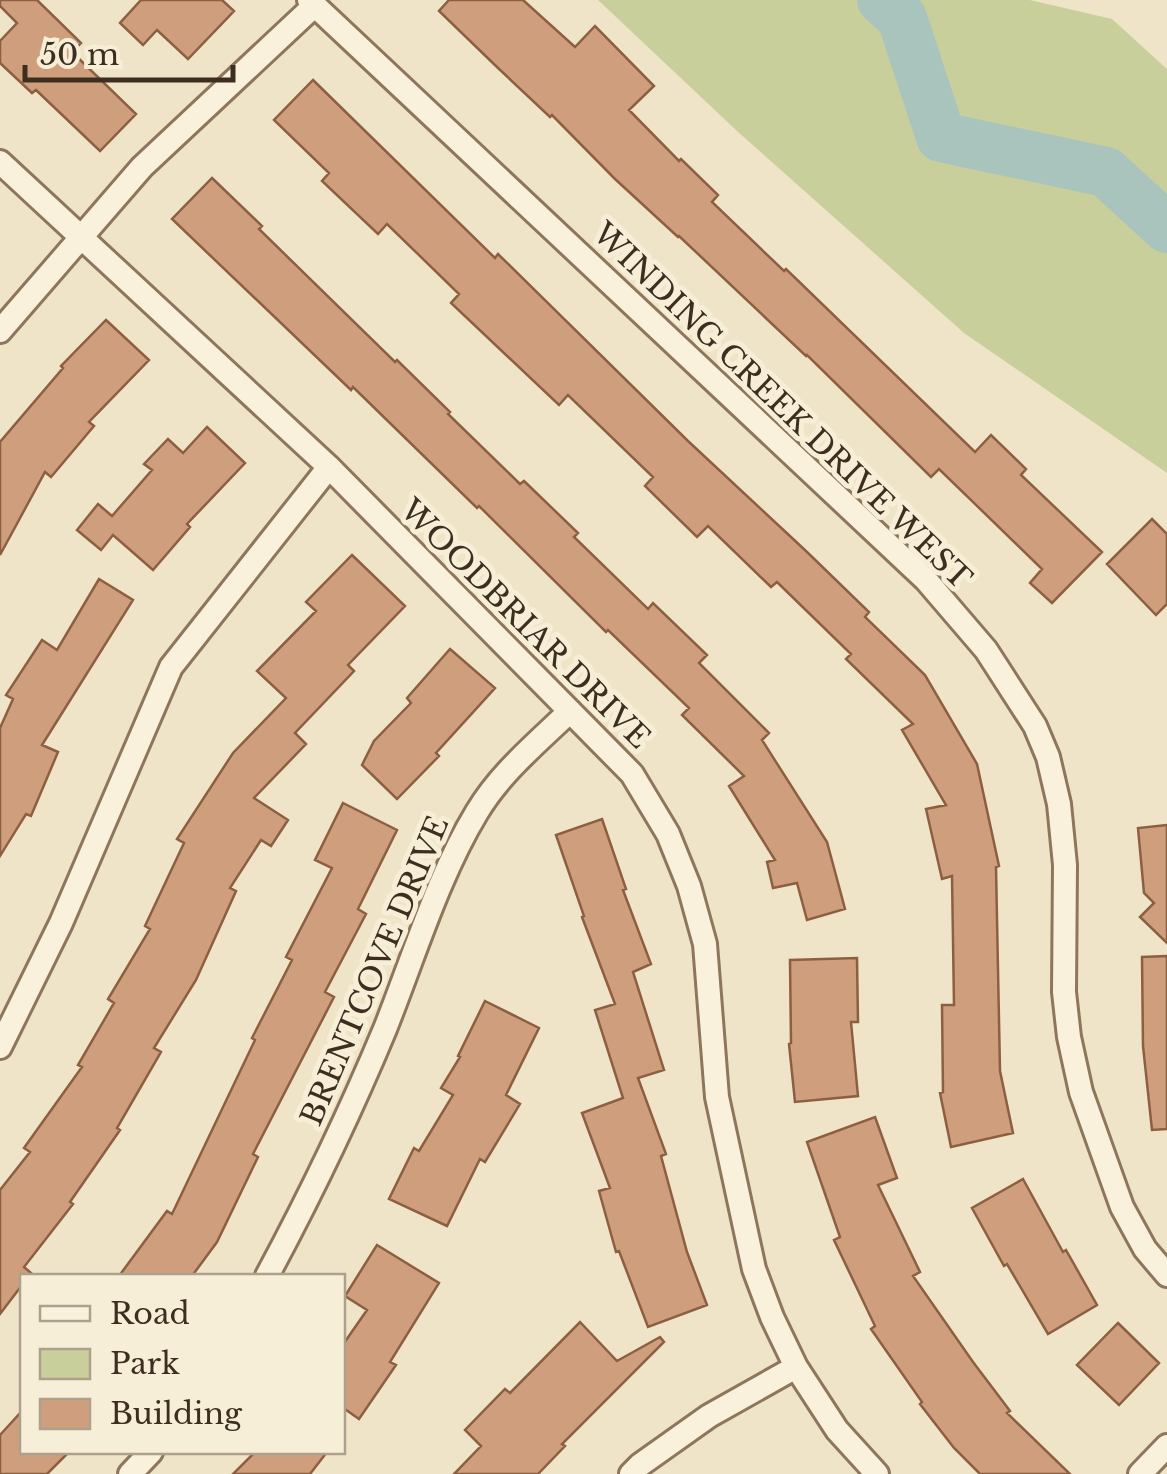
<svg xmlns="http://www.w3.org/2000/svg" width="1167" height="1474" font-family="'Libre Baskerville',serif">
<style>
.green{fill:#c9cf9b}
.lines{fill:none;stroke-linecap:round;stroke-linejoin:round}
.river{stroke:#a9c4bc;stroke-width:50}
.building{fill:#cf9f7d;stroke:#8d5f41;stroke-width:2.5}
.minor-casing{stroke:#8d765c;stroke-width:28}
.minor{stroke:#faf1dc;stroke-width:22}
.labels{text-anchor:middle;stroke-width:10;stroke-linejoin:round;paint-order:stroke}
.street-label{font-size:30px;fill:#3d2e20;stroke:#f7eed8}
</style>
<rect width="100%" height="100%" fill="#f0e4c8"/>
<path class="green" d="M598,0H1030L1112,19L1167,69V473L964,333L737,131Z"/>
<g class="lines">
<path class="river" d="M882,0L902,18L941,137L1106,172L1167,228"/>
</g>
<path class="building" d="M0,0H37L81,43L72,52L136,114L100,151L36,90L32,93L0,63V41L17,23L0,6Z
M141,0H222L234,11L188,59L157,30L143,45L120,23Z
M449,0H523L575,47L595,26L654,86L629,110L679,161L681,159L718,195L712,202L784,271L786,269L975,452L991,435L1026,469L1021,475L1102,552L1052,603L1030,583L1042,569L939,469L931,477L807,355L806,356L679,236L678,237L615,179L552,115L550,117L498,68L439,11Z
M313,80L495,258L498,254L688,441L806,551L869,612L865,617L925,675L977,764L999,866L996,867L1000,1071L1013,1133L951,1147L940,1093L943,1092L942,1005H954L952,876L942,879L926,809L946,805L902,730L913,724L846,659L851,654L777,582L771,587L708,526L697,537L645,486L653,477L568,395L559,405L451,303L459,294L387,224L378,234L322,181L329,173L274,120Z
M212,178L262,226L259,229L395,362L397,360L450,412L448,414L520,484L524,481L578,533L574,537L648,609L653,603L707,655L699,663L769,733L762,740L827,842L845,909L807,920L797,883L773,888L767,862L775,860L729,786L744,776L682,715L689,708L608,630L606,632L479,506L477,508L353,387L351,390L172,219Z
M106,320L149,360L89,422L94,426L51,477L45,472L0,555V442L63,368L61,366Z
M207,427L245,463L187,524L190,527L153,570L113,535L101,550L77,530L98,504L112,516L152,470L144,464L168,439L183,453Z
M1152,519L1167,534V604L1156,615L1107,564Z
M352,555L405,606L348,665L354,671L295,733L306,744L254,798L288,820L271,846L261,840L230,888L236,891L196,980L154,1048L161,1052L117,1128L120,1130L70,1202L73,1204L24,1267L31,1273L29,1276H22V1285L0,1314V1190L30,1152L24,1148L82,1067L78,1065L114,1003L108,999L150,929L145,926L184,843L177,839L233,753L286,698L257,671L316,611L306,602Z
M99,579L133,600L42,745L58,752L31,816L26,814L0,856V728L13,699L6,695L42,640L57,650Z
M450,649L495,688L436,753L439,756L397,799L362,765L374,741L411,703L407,698Z
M343,803L397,830L358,909L366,914L325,992L334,997L253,1154L258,1157L217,1242L192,1276H119L167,1211L172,1214L255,1040L252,1038L292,960L286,957L332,868L315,860Z
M602,819L626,889L623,890L651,964L633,972L664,1070L638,1078L666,1154L661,1156L687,1252L707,1305L648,1327L619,1251L616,1252L599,1191L610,1188L582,1113L623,1098L595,1010L615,1004L582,917L584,916L556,835Z
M1167,825V943L1140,917L1154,903L1144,893L1138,828Z
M1167,956V1129L1152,1130L1143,1046L1142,957Z
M857,958L858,1022H851L858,1096L795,1102L789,1044L791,1043L790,960Z
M485,1001L539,1028L506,1095L520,1104L485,1162L480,1159L447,1226L389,1199L414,1148L419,1151L453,1095L441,1088L460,1057L458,1056Z
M875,1117L897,1178L878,1185L920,1272L913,1276L973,1362L1010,1411L1007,1413L1070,1474H980L954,1448L920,1404L922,1402L871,1329L875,1326L834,1240L840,1237L807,1142Z
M1023,1179L1063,1252L1066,1250L1097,1305L1048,1334L1007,1264L1004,1266L972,1208Z
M377,1245L439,1283L390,1362L396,1365L359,1419L342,1407V1346L367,1310L345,1296Z
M580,1322L617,1361L660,1337L664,1342L562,1444L565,1446L538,1474H454L481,1446L465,1430L505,1389L510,1393Z
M1118,1323L1159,1363L1119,1405L1077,1365Z
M22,1411V1452H69L47,1474H0V1435Z
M255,1452H327L310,1474H233Z"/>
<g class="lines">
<g class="minor-casing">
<path id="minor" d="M309,0L926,580L986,650L1035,726L1048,757L1059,804L1065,865L1064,992L1069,1037L1081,1092L1122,1207L1145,1249L1167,1275
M0,162L329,467L632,774L668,834L689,886L705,944L717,1097L754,1269L772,1317L796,1367L837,1430L877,1474
M0,331L142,167L315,5
M0,1047L61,923L171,667L329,467
M267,1276C310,1196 350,1113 385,1029C413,959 438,876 477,812C501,772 537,743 570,711
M130,1474L151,1452
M631,1474L640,1465L709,1416L796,1367
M1140,1474L1167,1446"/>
</g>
<use href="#minor" class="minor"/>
</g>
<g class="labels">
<g class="street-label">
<text transform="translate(782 406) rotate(44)" y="10">WINDING CREEK DRIVE WEST</text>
<text transform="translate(525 624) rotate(45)" y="10">WOODBRIAR DRIVE</text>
<text transform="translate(375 971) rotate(-67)" y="10">BRENTCOVE DRIVE</text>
</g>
</g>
<rect x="20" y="1274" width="325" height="180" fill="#f7eed8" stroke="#ada18e" stroke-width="2.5"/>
<rect x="40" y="1306" width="50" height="15" fill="#faf1dc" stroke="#ada18e" stroke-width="2.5"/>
<text x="110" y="1324" font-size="30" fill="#3d2e20">Road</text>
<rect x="40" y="1349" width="50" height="30" fill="#c9cf9b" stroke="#ada18e" stroke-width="2.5"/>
<text x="110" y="1374" font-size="30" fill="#3d2e20">Park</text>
<rect x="40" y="1399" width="50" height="30" fill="#cf9f7d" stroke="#ada18e" stroke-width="2.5"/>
<text x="110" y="1424" font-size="30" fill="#3d2e20">Building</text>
<path d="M25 65v15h208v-15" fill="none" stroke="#3d2e20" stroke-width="5"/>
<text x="40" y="65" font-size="30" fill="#3d2e20" stroke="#f7eed8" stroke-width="8" paint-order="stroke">50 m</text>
</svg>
